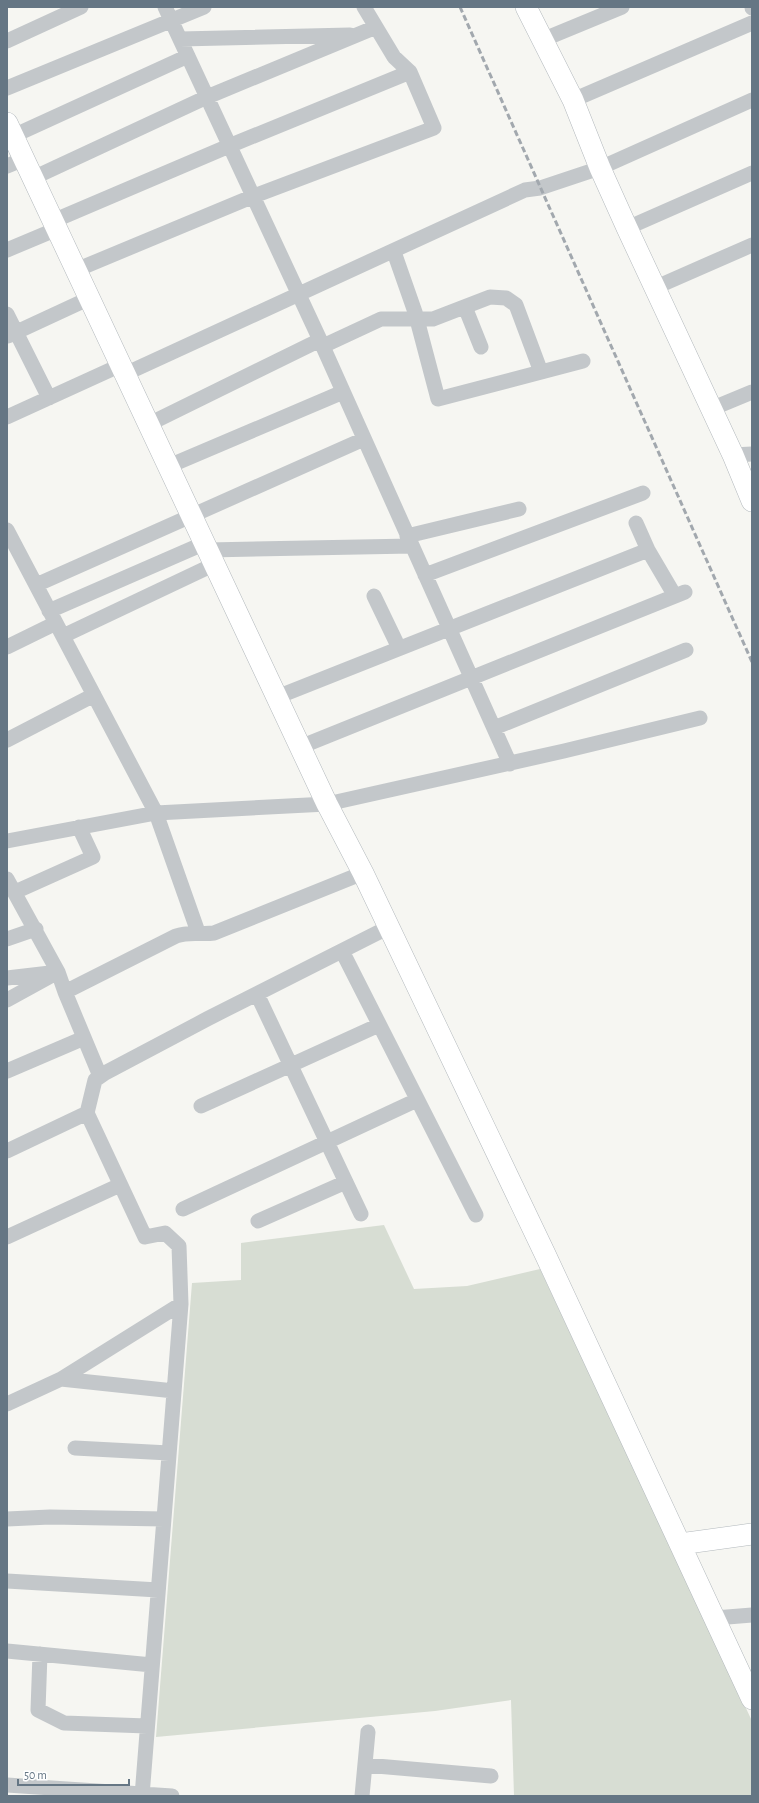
<svg xmlns="http://www.w3.org/2000/svg" width="759" height="1803" font-family="'Alegreya Sans',sans-serif">
<style>
.green{fill:#d7ddd3}
.lines{fill:none;stroke-linecap:round;stroke-linejoin:round}
.secondary-casing{stroke:#b3b9bd;stroke-width:22}
.street{stroke:#c3c7ca;stroke-width:15}
.secondary{stroke:#fff;stroke-width:21}
.rail{stroke:#a2a8ae;stroke-width:3;stroke-dasharray:6 3;stroke-linecap:butt}
</style>
<rect width="100%" height="100%" fill="#f6f6f2"/>
<path class="green" d="M384,1225L414,1289L467,1286L540,1269L752,1721V1796H514L511,1700L435,1711L156,1737L192,1283L241,1280V1243Z"/>
<g class="lines">
<g class="secondary-casing">
<path id="secondary" d="M526,7L573,100L600,168L627,228L733,455L752,501
M7,123L327,804L363,873L545,1254L752,1699
M680,1544L752,1534"/>
</g>
<path class="street" d="M165,7L320,340L510,764
M752,7V8
M180,39L350,35
M542,40L622,7
M7,41L81,7
M7,88L204,7
M573,100L752,23
M13,136L188,56
M7,166L24,159
M33,178L207,97L376,27
M53,221L229,146L410,72
M627,228L752,173
M7,250L57,229
M394,252L415,312L438,399L583,361
M76,270L254,196L434,128L410,72L394,57L364,7
M654,288L752,245
M465,307L481,347
M7,314L49,398
M8,336L90,298
M323,346L381,319H433L490,297L506,298L516,305L541,372
M125,374L525,190L540,188L600,168L752,100
M711,409L752,392
M7,417L121,365
M149,424L320,340
M733,455L752,454
M169,466L343,392
M636,523L648,550L675,596
M7,530L156,813L198,932
M407,536L519,509
M208,550L412,546
M425,575L643,493
M36,585L364,439
M374,596L399,648
M49,611L205,543
M63,636L215,564
M7,647L56,623
M277,697L648,550
M494,728L686,650
M7,740L94,695
M300,747L685,592
M7,841L156,813L327,804L564,751L700,718
M7,879L58,972L65,992L100,1076
M15,892L93,857L79,827
M7,939L36,929
M342,951L476,1215
M7,978L50,973
M65,992L176,936C190,931 201,935 214,933L363,873
M257,994L361,1214
M7,1000L58,972
M7,1071L84,1038
M201,1106L379,1025
M7,1151L87,1113
M183,1209L417,1100
M258,1221L346,1182
M7,1237L120,1185
M61,1379L174,1391
M7,1404L61,1379L181,1304
M75,1448L169,1453
M7,1519L50,1517L164,1519
M7,1581L158,1590
M715,1618L752,1615
M7,1651L152,1665
M40,1654L38,1710L64,1723L147,1726
M365,1765L491,1776
M7,1785L172,1796
M142,1796L181,1304L179,1246L165,1233L145,1237L87,1113L95,1080L105,1073L207,1019L389,927
M362,1796L368,1732"/>
<use href="#secondary" class="secondary"/>
<path class="rail" d="M460,7L752,662"/>
</g>
<rect width="759" height="1803" fill="none" stroke="#657684" stroke-width="16"/>
<path d="M18 1779v6h111v-6" fill="none" stroke="#657684" stroke-width="2"/>
<text x="24" y="1779" font-size="12" fill="#657684" stroke="#ffffff" stroke-width="3" paint-order="stroke">50 m</text>
</svg>
